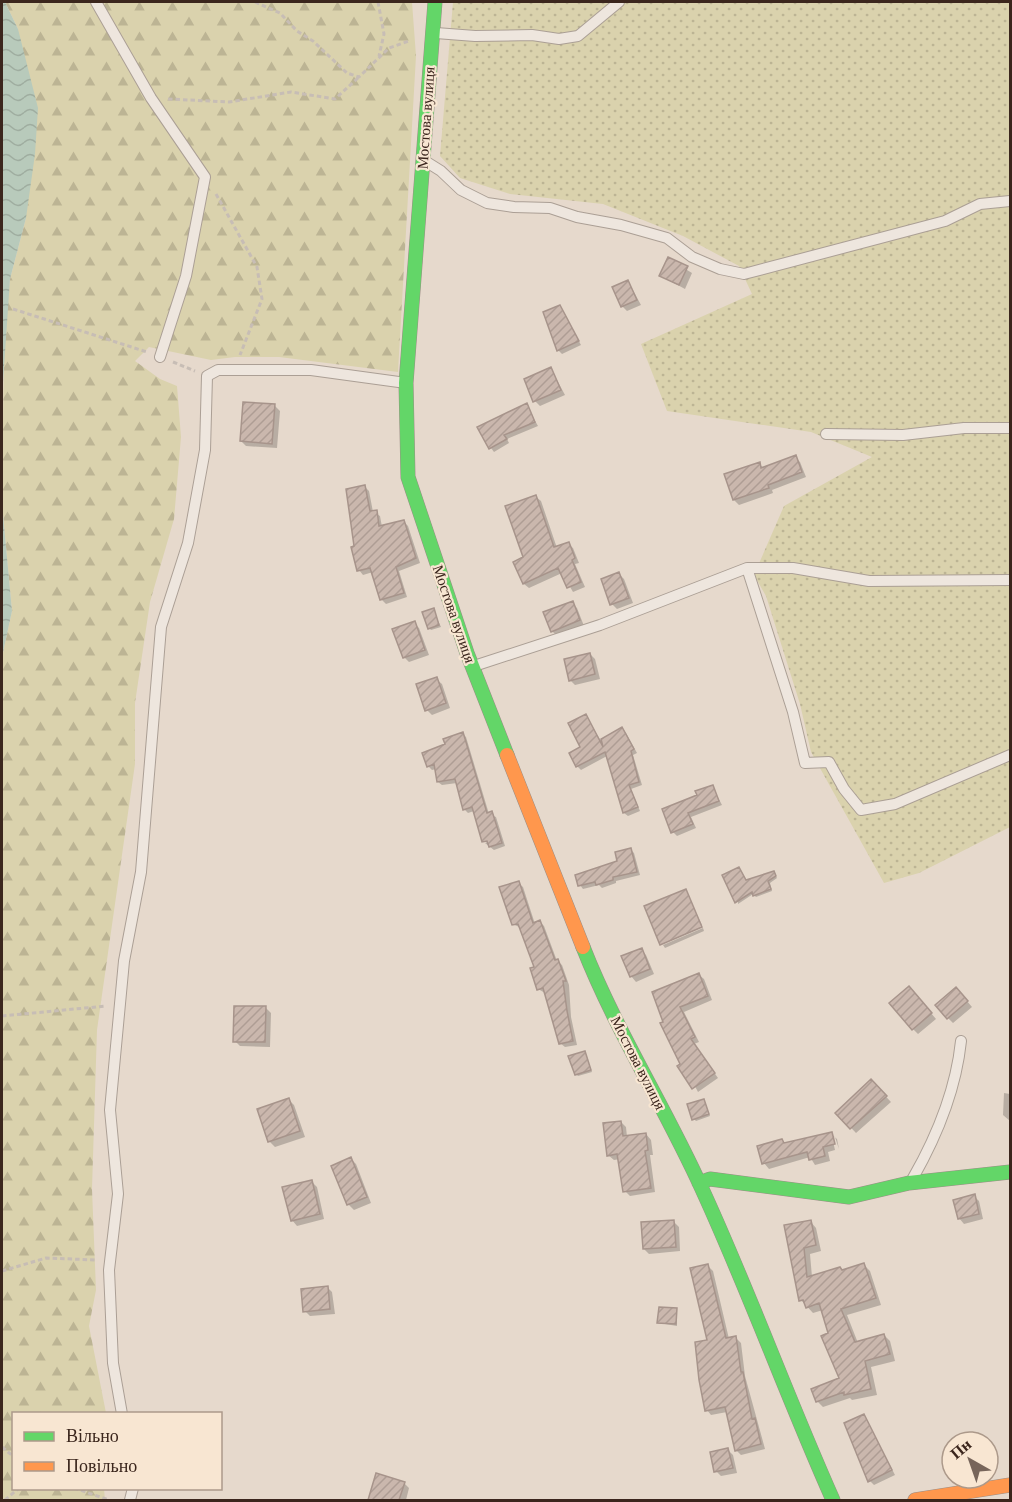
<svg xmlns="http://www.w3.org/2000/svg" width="1012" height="1502" font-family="Georgia,serif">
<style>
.forest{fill:url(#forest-firs)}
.park{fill:url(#park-dots)}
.water{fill:url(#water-waves)}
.shadow{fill:#0003}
.building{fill:url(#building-hatch);stroke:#a7948b;stroke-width:1.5}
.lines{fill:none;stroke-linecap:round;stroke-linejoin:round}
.lane-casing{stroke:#ab9f95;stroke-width:12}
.fast-casing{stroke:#9b8e86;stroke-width:15}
.slow-casing{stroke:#9b8e86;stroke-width:15}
.path{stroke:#c7bdb5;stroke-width:3;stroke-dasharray:4.5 3;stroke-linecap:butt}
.lane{stroke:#eee6de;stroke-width:10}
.fast{stroke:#63d668;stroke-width:14}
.slow{stroke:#ff974d;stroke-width:14}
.labels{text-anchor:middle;stroke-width:4.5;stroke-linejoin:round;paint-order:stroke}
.street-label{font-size:15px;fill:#3b261d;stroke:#f8e6d2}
</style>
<defs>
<pattern id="forest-firs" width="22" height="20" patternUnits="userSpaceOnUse" patternTransform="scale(1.5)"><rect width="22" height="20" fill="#dad2ad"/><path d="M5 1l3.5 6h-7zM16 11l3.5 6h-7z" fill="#bcb494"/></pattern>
<pattern id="park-dots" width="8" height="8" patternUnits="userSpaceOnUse" patternTransform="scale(1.5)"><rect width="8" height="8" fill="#dad2ad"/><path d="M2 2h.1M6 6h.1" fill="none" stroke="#bcb494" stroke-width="1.8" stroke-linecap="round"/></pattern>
<pattern id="water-waves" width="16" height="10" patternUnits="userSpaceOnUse" patternTransform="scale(1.5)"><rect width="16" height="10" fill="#b8cabb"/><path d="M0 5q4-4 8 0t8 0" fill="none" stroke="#9fada0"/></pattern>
<pattern id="building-hatch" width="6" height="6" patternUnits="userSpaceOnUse" patternTransform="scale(1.5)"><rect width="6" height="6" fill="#cab7ad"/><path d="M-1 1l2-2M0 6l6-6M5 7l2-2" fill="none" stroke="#ae9d94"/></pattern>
</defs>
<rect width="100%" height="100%" fill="#e6d9cc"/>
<path class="forest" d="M5,2H412L416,56L398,372L279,357H235L211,360L149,347L135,361L160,379L177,386L181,437L174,519L150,602L135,703V764L97,1030L92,1189L96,1290L89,1326L106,1413L14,1414V1488L104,1489L105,1500H2V657L12,611L2,504L4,335L10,279L26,218L18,29Z"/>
<path class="park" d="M453,2H1010V827L919,873L884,883L811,752L800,704L766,596L754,575L784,506L872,457L811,432L667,411L641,344L752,294L739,266L683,236L603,204L510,194L460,178L440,156Z"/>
<path class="water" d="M2,2H5L18,29L38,108L35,154L26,218L10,279L2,397Z
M2,504L12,611L2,657Z"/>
<path class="shadow" d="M669,259L692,273L685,289L661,276Z
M628,281L641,305L627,311L622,306Z
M560,307L581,345L562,354L558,350Z
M551,369L565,395L540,406L535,401Z
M526,405L538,426L507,439L509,443L494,452L491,448Z
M275,406L280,411L277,448L246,446L241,441Z
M795,457L800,462L806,477L772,490L773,493L739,505L734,500L759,464L764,468Z
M364,486L369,491L373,512L380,516L382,527L404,522L408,526L420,563L399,571L407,597L386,604L382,600L373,572L363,575L359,570L356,548Z
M536,497L541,501L557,548L568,544L573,548L579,563L575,564L585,587L573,592L562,573L529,588L524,584L515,562L525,558Z
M619,574L624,579L633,603L617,609L612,604Z
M572,603L577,608L584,626L557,636L552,631Z
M433,610L441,627L431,630L429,628Z
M414,623L419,628L429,655L409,662L404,657Z
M590,654L595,659L600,679L575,685L570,680Z
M436,679L442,684L450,708L432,715L427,710Z
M586,716L601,741L622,729L626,733L637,753L633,755L642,785L631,789L640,811L628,816L624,813L607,756L581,770L577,766L571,753L582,748Z
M463,734L466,737L489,814L496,817L505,846L494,850L485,843L494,840L474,811L468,813L464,809L457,783L442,785L438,782L436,769L432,770L428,766L447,745Z
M712,786L722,805L691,817L696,828L677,836L673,832L698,796Z
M630,849L634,853L640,875L616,881V883L602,888L599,885L583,889L580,885L619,862Z
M739,868L747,882L775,875L777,878L770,883L772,891L756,897L753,894L738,904Z
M518,883L523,887L535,924L540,922L544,926L557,961L562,965L569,985L571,1017L577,1045L565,1047L560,1043L545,993L538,989L536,968L521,928L513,924Z
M685,891L702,925L661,943Z
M703,928L704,931L665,948L663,945Z
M641,950L646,955L654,974L636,982L631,976Z
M699,975L704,979L712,1000L684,1012L699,1042L694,1044L718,1078L698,1092L662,1024Z
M914,993L936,1019L918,1034L913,1029Z
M961,994L972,1007L953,1023L948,1018Z
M266,1008L271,1013L270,1047L240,1046L235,1041Z
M585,1053L592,1072L578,1076L576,1074Z
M871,1081L891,1102L856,1133L837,1113Z
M1004,1093L1010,1094V1121L1003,1115Z
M289,1100L294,1105L305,1137L275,1147L269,1141Z
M704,1100L710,1116L696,1121L694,1119Z
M621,1122L626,1127L627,1137L646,1134L651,1140L653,1155H650L655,1192L630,1196L625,1191L620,1159L614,1160L608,1155Z
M831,1134L837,1139L839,1149L835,1137H832L835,1150L828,1152L830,1161L815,1165L810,1157L769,1169L764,1163L782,1141L786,1144Z
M351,1159L356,1164L371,1203L354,1210L349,1205L333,1166Z
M312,1182L317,1187L324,1219L297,1226L292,1220Z
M974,1196L979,1201L983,1219L964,1224L959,1218Z
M673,1221L679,1227L680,1251L649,1254L644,1249Z
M810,1221L816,1228L821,1251L810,1254L812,1277L864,1265L870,1271L881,1305L847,1315L858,1343L884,1335L890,1341L895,1361L871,1367L877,1395L852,1400L850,1398L823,1407L817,1401L841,1379L823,1310L813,1313L801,1300L786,1226Z
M708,1266L713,1271L729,1339L736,1338L741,1343L745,1376L765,1449L741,1455L736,1450L727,1412L711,1415L707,1410L709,1342Z
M327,1287L332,1292L335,1314L310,1316L305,1311Z
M676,1310L677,1326L659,1323Z
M864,1415L895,1475L874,1485L870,1481Z
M728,1450L733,1455L737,1473L721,1476L716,1471Z
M952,1459V1478H956L949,1479L943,1461Z
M377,1475L404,1483L409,1488L406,1500H369Z"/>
<path class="building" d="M668,257L688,266L679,285L659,276Z
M628,280L637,300L621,307L612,287Z
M560,305L579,341L557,351L543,312Z
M551,367L561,390L533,402L524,379Z
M243,402L275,404L272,444L240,441Z
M527,403L535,422L504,435L507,439L489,449L477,427Z
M796,455L802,472L768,485L769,488L733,500L724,474L760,462L761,468Z
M365,485L370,511L377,510L379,526L404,520L416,558L396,567L404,593L380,600L370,568L357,571L351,547L354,546L346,489Z
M536,495L554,547L569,542L575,558L572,560L581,582L567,588L558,568L523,584L513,562L523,557L505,506Z
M619,572L629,598L610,605L601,579Z
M573,601L580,620L551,632L543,612Z
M434,608L439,625L428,629L422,612Z
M415,621L425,650L403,658L392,629Z
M590,653L595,674L569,681L564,659Z
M437,677L446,703L425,711L416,684Z
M586,714L603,747L601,739L622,727L634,749L631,751L639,782L629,785L638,807L623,813L605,752L576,767L569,753L580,747L568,723Z
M463,732L487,813L492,811L502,843L489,847L487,841L482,842L472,807L463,810L455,779L437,782L434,764L427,767L422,753L445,744L443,739Z
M713,785L719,801L688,813L693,824L671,833L662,809L697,795L695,791Z
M631,848L637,872L613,877V880L596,885L595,882L578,886L575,875L617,861L615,852Z
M739,867L746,880L774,871L776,876L768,881L771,889L753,896L752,892L735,903L722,875Z
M519,881L533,923L540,920L555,960L558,959L566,981H563L567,1011L573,1041L559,1044L543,988L537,990L530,968L534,967L518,924L512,925L499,887Z
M686,889L702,927L660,945L644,906Z
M642,948L650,969L630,977L621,956Z
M699,973L708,996L680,1007L695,1037L691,1039L715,1073L692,1089L677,1066L680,1064L660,1023L663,1022L652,992Z
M909,986L932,1013L912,1030L889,1003Z
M956,987L968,1001L947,1019L935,1005Z
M234,1006H266L265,1042H233Z
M585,1051L591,1070L575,1075L568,1056Z
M871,1079L887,1096L850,1129L835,1113Z
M289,1098L300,1131L268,1142L257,1109Z
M704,1099L709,1114L692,1120L687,1104Z
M621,1121L623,1136L646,1133L648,1150L645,1151L651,1188L623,1192L617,1154L607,1156L603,1123Z
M832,1132L835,1144L823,1147L825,1156L809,1160L807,1152L762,1164L757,1146L782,1139L784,1143Z
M351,1157L367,1197L347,1205L331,1166Z
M312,1180L320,1214L291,1221L282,1187Z
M975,1194L979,1214L958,1219L953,1200Z
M674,1220L676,1247L643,1249L641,1222Z
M811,1220L816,1245L804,1248L807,1277L840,1267L842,1270L864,1263L876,1298L841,1309L855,1342L884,1334L890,1354L865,1361L871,1389L844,1395V1392L816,1402L811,1389L839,1378L821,1336L828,1333L819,1303L806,1308L803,1300L799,1301L784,1225Z
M708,1264L726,1338L736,1336L741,1372H743L752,1419L755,1418L761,1444L735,1451L725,1407L705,1411L699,1380L695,1342L707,1340L690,1268Z
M328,1286L330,1309L303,1312L301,1289Z
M659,1307L677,1308L676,1324L657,1323Z
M864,1414L892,1470L868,1482L844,1423Z
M728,1448L733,1468L714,1472L710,1452Z
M376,1473L405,1482L399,1500H368Z"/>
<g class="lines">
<g class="lane-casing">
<path id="lane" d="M96,2L151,98L205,177L186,276L160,357
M436,33L475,36L532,35L559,39L578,36L619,2
M425,161L441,171L461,190L487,203L514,207L550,208L577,217L621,225L667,238L692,257L720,269L744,274L945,221L980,204L1010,201
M826,434L903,435L964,428H1010
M747,568L793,712L805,763L829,762L844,789L861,810L895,804L1010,755
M474,666L600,625L747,568H793L869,581L1010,580
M913,1178C937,1136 956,1089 961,1041
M122,1414L113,1363L109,1270L118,1194L110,1110L124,961L141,872L161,627L188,543L205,450L207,376L218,370H311L406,383
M130,1500L133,1488"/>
</g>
<g class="fast-casing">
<path id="fast" d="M435,2L406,383L408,477L467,653L507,755
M583,947C616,1031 665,1107 702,1189C749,1291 787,1397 833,1500
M699,1183L710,1179L849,1197L909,1183L1010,1172"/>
</g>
<g class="slow-casing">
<path id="slow" d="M507,755L583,947
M915,1500L1010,1485"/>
</g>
<path class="path" d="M255,2L280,13L297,31L313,41L347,73L359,77L389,48L409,41
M378,2L384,34L379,56
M168,99L229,102L291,92L335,99L359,77
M216,194L257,267L262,299L240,355
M13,309L147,352
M173,362L195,371
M2,1016L106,1006
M2,1271L46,1258L96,1260
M2,1447L14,1457
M74,1488L109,1500
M5,1500L19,1488"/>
<use href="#lane" class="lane"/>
<use href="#fast" class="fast"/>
<use href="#slow" class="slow"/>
</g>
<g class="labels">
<g class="street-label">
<text transform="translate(426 118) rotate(-86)" y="5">Мостова вулиця</text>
<text transform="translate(454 614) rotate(71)" y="5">Мостова вулиця</text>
<text transform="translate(638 1063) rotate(63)" y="5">Мостова вулиця</text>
</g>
</g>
<rect width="1012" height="1502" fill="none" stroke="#3b261d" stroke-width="6"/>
<rect x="12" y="1412" width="210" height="78" fill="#f8e6d2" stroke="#ac998a" stroke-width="1.5"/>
<rect x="24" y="1432" width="30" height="9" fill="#63d668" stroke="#ac998a" stroke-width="1.5"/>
<text x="66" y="1442" font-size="18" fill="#3b261d">Вільно</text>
<rect x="24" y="1462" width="30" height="9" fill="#ff974d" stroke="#ac998a" stroke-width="1.5"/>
<text x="66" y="1472" font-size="18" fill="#3b261d">Повільно</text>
<g transform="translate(970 1460) rotate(320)"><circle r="28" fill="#f8e6d2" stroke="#ac998a" stroke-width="1.5"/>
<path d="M0-4.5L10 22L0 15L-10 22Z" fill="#77655a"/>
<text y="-9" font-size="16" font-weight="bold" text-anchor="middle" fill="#3b261d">Пн</text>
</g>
</svg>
